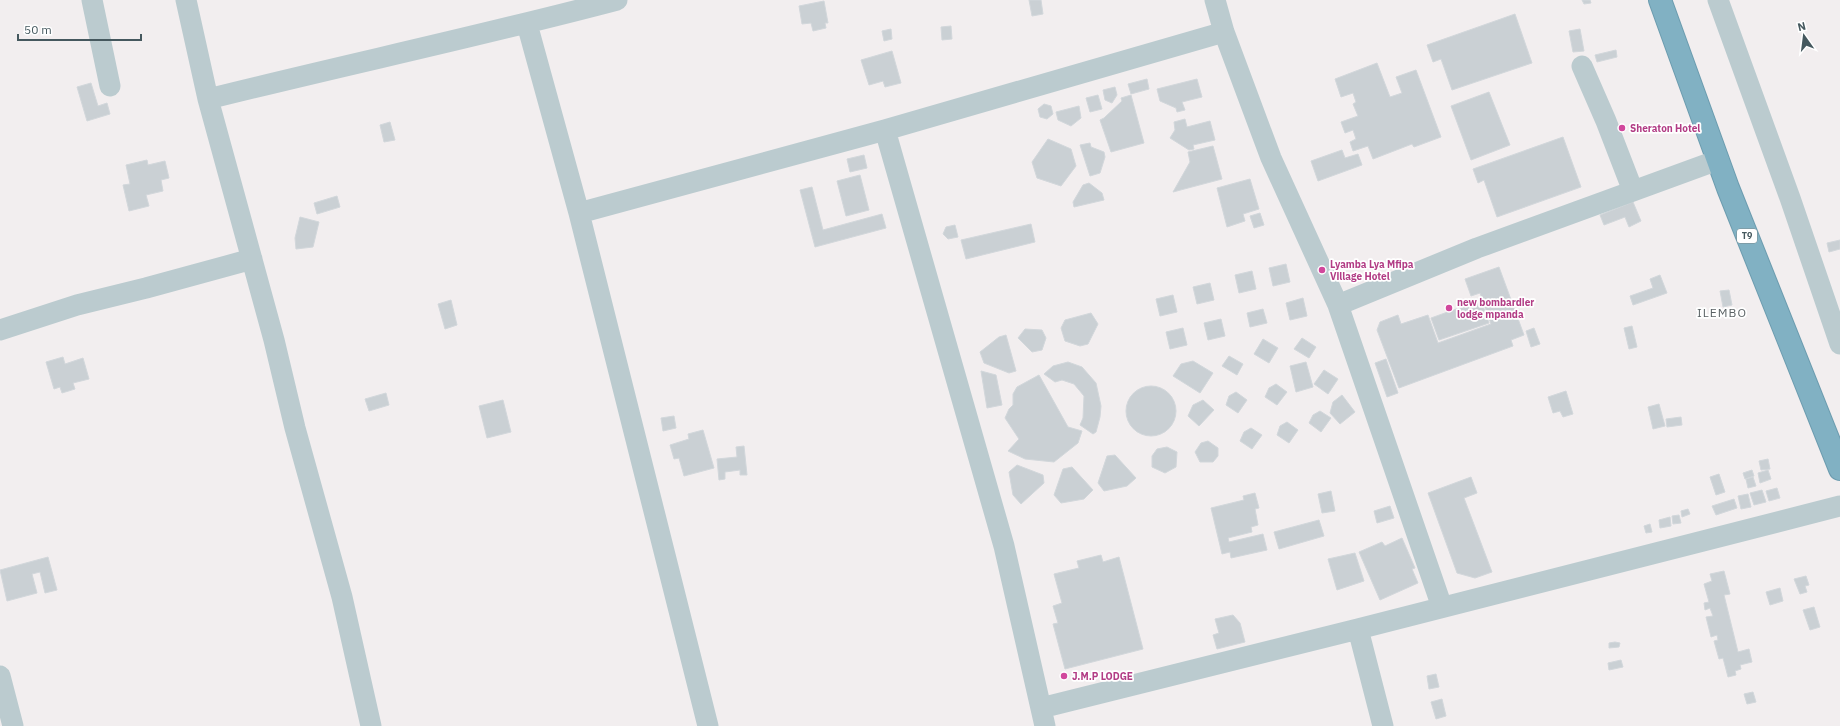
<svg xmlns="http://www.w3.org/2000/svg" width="1840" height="726" font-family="'IBM Plex Sans',sans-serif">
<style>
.building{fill:#cad0d4;stroke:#d2d7db}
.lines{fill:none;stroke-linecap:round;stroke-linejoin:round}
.highway-casing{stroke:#6c9caf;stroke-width:24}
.minor{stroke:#bbcbcf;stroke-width:21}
.highway{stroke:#81b1c3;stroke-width:22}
.hotel-dot{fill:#d1479c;stroke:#fff;stroke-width:1.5}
.labels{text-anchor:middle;stroke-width:3.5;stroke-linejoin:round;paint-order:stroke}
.shield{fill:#fff;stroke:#7d8a8e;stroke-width:1}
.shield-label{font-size:9px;font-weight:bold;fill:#45585e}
.hotel-label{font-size:10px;font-weight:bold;fill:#b23c85;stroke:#fff;text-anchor:start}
.quarter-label{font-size:12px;letter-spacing:1px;fill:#5a6164;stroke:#fff}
</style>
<rect width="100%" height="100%" fill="#f2eeef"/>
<path class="building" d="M1029,0H1041L1043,14L1032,16Z
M1582,0H1590L1591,3L1584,4Z
M824,1L828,23H825L826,28L813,31L811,23L802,24L799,6Z
M1515,14L1532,63L1452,90L1441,59L1433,62L1427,45Z
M951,26L952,39L942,40L941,27Z
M891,29L892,39L884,41L882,31Z
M1580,29L1584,51L1573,52L1569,31Z
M1616,50L1617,57L1597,62L1595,55Z
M892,51L901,83L885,87L883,81L869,85L861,60Z
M1377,63L1390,97L1402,93L1396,77L1416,70L1441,137L1414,147L1412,144L1373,159L1368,146L1353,151L1350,142L1356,139L1353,130L1345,133L1341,122L1358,116L1353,104L1356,102L1353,93L1341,97L1335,79Z
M1147,79L1149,89L1131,94L1128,84Z
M1197,79L1202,97L1182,102L1185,110L1177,112L1176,108L1160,101L1157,89Z
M91,83L98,106L107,103L110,114L87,121L77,87Z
M1115,87L1117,95L1112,103L1105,100L1103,90Z
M1489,92L1510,145L1471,160L1451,106Z
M1098,95L1102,109L1090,112L1086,98Z
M1131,95L1144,143L1111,152L1100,120L1104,118L1122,101L1121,98Z
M1044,104L1051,106L1053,114L1047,119L1040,117L1038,109Z
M1079,106L1081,118L1071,126L1058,120L1056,112Z
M1185,119L1187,127L1210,121L1215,140L1193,145L1194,149L1189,150L1170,138L1175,130L1174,122Z
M390,122L395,140L384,142L380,125Z
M1563,137L1581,187L1497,217L1484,180L1478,183L1473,169Z
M1048,139L1071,149L1076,166L1061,186L1037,178L1032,162Z
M1090,143L1091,147L1104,152L1105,157L1100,173L1090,176L1080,145Z
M1213,146L1222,179L1173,192L1190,162L1188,152Z
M1342,150L1345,158L1358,154L1362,165L1318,181L1311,161Z
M864,155L867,168L850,172L847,159Z
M147,160L148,165L165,161L169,178L161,180L163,191L146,195L149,206L129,211L123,185L130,184L126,165Z
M860,175L869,210L846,216L837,181Z
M1250,179L1259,209L1243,214L1245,221L1227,227L1217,188Z
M1089,183L1102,193L1104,200L1074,207L1073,202L1083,185Z
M812,187L823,230L882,214L886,228L815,247L800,190Z
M337,196L340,207L317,214L314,203Z
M1633,202L1641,221L1629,227L1625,217L1604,225L1600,215Z
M1260,213L1264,225L1254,228L1250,216Z
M300,217L319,222L313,247L296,249L295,238Z
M1031,224L1035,242L966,259L961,240Z
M955,225L958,237L948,239L943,234L946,227Z
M1840,240V249L1829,252L1827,243Z
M1286,264L1290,282L1273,286L1269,268Z
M1499,267L1524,335L1511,340L1513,346L1399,388L1377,330L1380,322L1398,315L1401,324L1428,315L1438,343L1491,324L1480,293L1471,296L1465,279Z
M1252,271L1256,289L1239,293L1235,275Z
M1660,275L1667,293L1633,305L1630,296L1653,288L1650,279Z
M1210,283L1214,300L1197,304L1193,287Z
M1729,290L1732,305L1723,307L1720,291Z
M1173,295L1177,312L1160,316L1156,299Z
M1303,298L1307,316L1290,320L1286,303Z
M451,300L457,325L445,329L438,304Z
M1481,300L1489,323L1439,340L1431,318Z
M1263,309L1267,323L1250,327L1247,313Z
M1091,313L1098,324L1088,344L1080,346L1065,341L1061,328L1065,320Z
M1221,319L1225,336L1208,340L1204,323Z
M1632,326L1637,347L1629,349L1624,328Z
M1183,328L1187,345L1170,349L1166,332Z
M1534,328L1540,344L1531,347L1526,331Z
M1025,329L1042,330L1046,338L1042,350L1032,352L1018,338Z
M1006,335L1016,371L1009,373L984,363L980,352L999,337Z
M1302,338L1316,347L1309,358L1294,349Z
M1263,339L1278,348L1269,363L1254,354Z
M1229,356L1243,364L1237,375L1222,366Z
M63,357L65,364L83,358L89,379L73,383L75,389L62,393L60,387L54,389L46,362Z
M1386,359L1398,393L1387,397L1375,363Z
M1193,361L1213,373L1200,393L1173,376L1181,364Z
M1068,362L1082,367L1096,383L1101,406L1100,417L1096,432L1093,434L1080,425L1083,418L1084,396L1074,384L1062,380L1055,382L1044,374L1053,366Z
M1306,362L1313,387L1296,392L1290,366Z
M1324,370L1338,379L1328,394L1314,384Z
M981,371L996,375L1002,405L987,408Z
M1039,375L1068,427L1082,431L1078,443L1054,462L1025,459L1008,451L1019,439L1005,418L1009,409L1013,405V394L1017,387Z
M1276,384L1287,392L1277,405L1265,397L1269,388Z
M1126 411a25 25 0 1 1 50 0a25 25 0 1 1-50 0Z
M1566,391L1573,414L1563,417L1560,411L1553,413L1548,397Z
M1236,392L1247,400L1238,413L1226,405L1229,396Z
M386,393L389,405L369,411L365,399Z
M1342,395L1355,412L1340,424L1330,413L1333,402Z
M503,400L511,432L487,438L479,406Z
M1203,400L1214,410L1199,426L1188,416L1193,405Z
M1659,404L1665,426L1653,429L1648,407Z
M1320,411L1331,418L1321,432L1309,423L1313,415Z
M674,416L676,428L663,431L661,418Z
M1681,417L1682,425L1667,427L1666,419Z
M1287,422L1298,430L1289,443L1277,435L1280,426Z
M1251,428L1262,435L1252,449L1240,441L1244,432Z
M703,430L714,468L684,476L679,458L674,459L670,445L689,439L688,434Z
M1208,441L1218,448V456L1213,462H1200L1195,452L1201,443Z
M744,446L747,475H740V470L725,472V479L719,480L717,459L737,457L736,447Z
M1167,447L1177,452L1176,467L1165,473L1152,467V456L1157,449Z
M1115,455L1136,478L1127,486L1104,491L1098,483L1107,456Z
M1768,459L1770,469L1761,470L1759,461Z
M1017,465L1043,475L1044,483L1021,504L1013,495L1009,472Z
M1072,467L1093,490L1084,499L1061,503L1054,495L1063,469Z
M1752,470L1754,476L1745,479L1743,473Z
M1768,470L1771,479L1760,483L1758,473Z
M1719,474L1725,492L1716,495L1710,477Z
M1471,477L1477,493L1464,498L1492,572L1475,578L1457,573L1428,493Z
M1753,477L1756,486L1748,488L1746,479Z
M1777,488L1780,498L1769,501L1766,491Z
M1762,490L1766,502L1754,505L1750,493Z
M1331,491L1335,511L1322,513L1318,494Z
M1255,493L1259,508L1255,509L1258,525L1251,527L1252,532L1228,538L1229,542L1263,534L1267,550L1231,558L1230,552L1222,554L1211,508L1244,500L1243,496Z
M1748,494L1751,507L1741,509L1738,496Z
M1734,499L1737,508L1716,515L1712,506Z
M1390,506L1394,518L1377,523L1374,511Z
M1688,509L1690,514L1682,517L1681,511Z
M1679,515L1681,523L1673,524L1672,516Z
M1670,517L1671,526L1660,528L1659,520Z
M1319,520L1324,536L1279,549L1274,532Z
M1650,524L1652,532L1646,533L1644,526Z
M1402,538L1415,568L1412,569L1418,583L1380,600L1359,552L1382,542L1385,546Z
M1355,553L1364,581L1337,590L1328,559Z
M1101,555L1103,562L1119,557L1143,649L1065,669L1053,624L1058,623L1053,606L1062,603L1054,574L1079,568L1077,561Z
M48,557L57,590L45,593L40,572L32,574L37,593L7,601L0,570Z
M1724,571L1730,594L1724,595L1738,652L1749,649L1752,662L1740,665L1741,669L1735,671L1736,675L1728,677L1723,658L1719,659L1714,641L1718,640L1717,635L1711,637L1706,617L1713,616L1710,608L1705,610L1704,603L1709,602L1704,584L1712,581L1710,574Z
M1806,576L1809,585L1805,586L1807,592L1800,594L1794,579Z
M1780,588L1783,601L1770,605L1766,592Z
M1814,607L1820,627L1810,630L1803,610Z
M1233,615L1240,623L1245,642L1217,649L1213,635L1219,633L1215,619Z
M1615,642L1620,643L1619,647L1609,648V643Z
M1621,660L1623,667L1609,670L1608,663Z
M1436,674L1439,687L1429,689L1427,676Z
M1753,692L1756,702L1747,704L1744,694Z
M1442,699L1446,716L1436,719L1431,702Z"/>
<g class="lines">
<g class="highway-casing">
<path id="highway" d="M1660,0L1728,188L1840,469"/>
</g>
<path class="minor" d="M92,0L110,86
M186,0L208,99L274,340L295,428L342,597L371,726
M1215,0L1224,32L1271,158L1338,305L1442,607
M1718,0L1790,198L1840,344
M527,24L579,213L708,726
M1582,66L1606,121L1633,191
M208,99C344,65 481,36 617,0
M885,130L1004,546L1045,726
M579,213L885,130L1224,32
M1338,305L1477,248L1718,160
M0,330L77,305L146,288L252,259
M1358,629L1383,726
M0,676L13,726
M1041,708L1358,629L1840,506"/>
<use href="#highway" class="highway"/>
</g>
<g class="hotel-dot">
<circle cx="1622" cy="128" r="4"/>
<circle cx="1322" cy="270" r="4"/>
<circle cx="1449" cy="308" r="4"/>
<circle cx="1064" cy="676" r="4"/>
</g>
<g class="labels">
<rect class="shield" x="1737" y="229" width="20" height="14" rx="3"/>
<g class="shield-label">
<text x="1747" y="239">T9</text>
</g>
<g class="hotel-label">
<text x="1630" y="132">Sheraton Hotel</text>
<text x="1330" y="268">Lyamba Lya Mfipa<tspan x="1330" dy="12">Village Hotel</tspan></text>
<text x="1457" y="306">new bombardier<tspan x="1457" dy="12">lodge mpanda</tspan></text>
<text x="1072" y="680">J.M.P LODGE</text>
</g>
<g class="quarter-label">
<text x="1722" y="317">ILEMBO</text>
</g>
</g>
<g transform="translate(1804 36) rotate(346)" stroke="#ffffff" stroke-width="3" paint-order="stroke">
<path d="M0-3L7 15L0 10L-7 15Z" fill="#45585e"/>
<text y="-6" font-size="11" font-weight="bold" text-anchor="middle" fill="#45585e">N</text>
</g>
<path d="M18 34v6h123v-6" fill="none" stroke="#45585e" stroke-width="2"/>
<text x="24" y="34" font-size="12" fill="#45585e" stroke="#ffffff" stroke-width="3" paint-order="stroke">50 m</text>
</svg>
